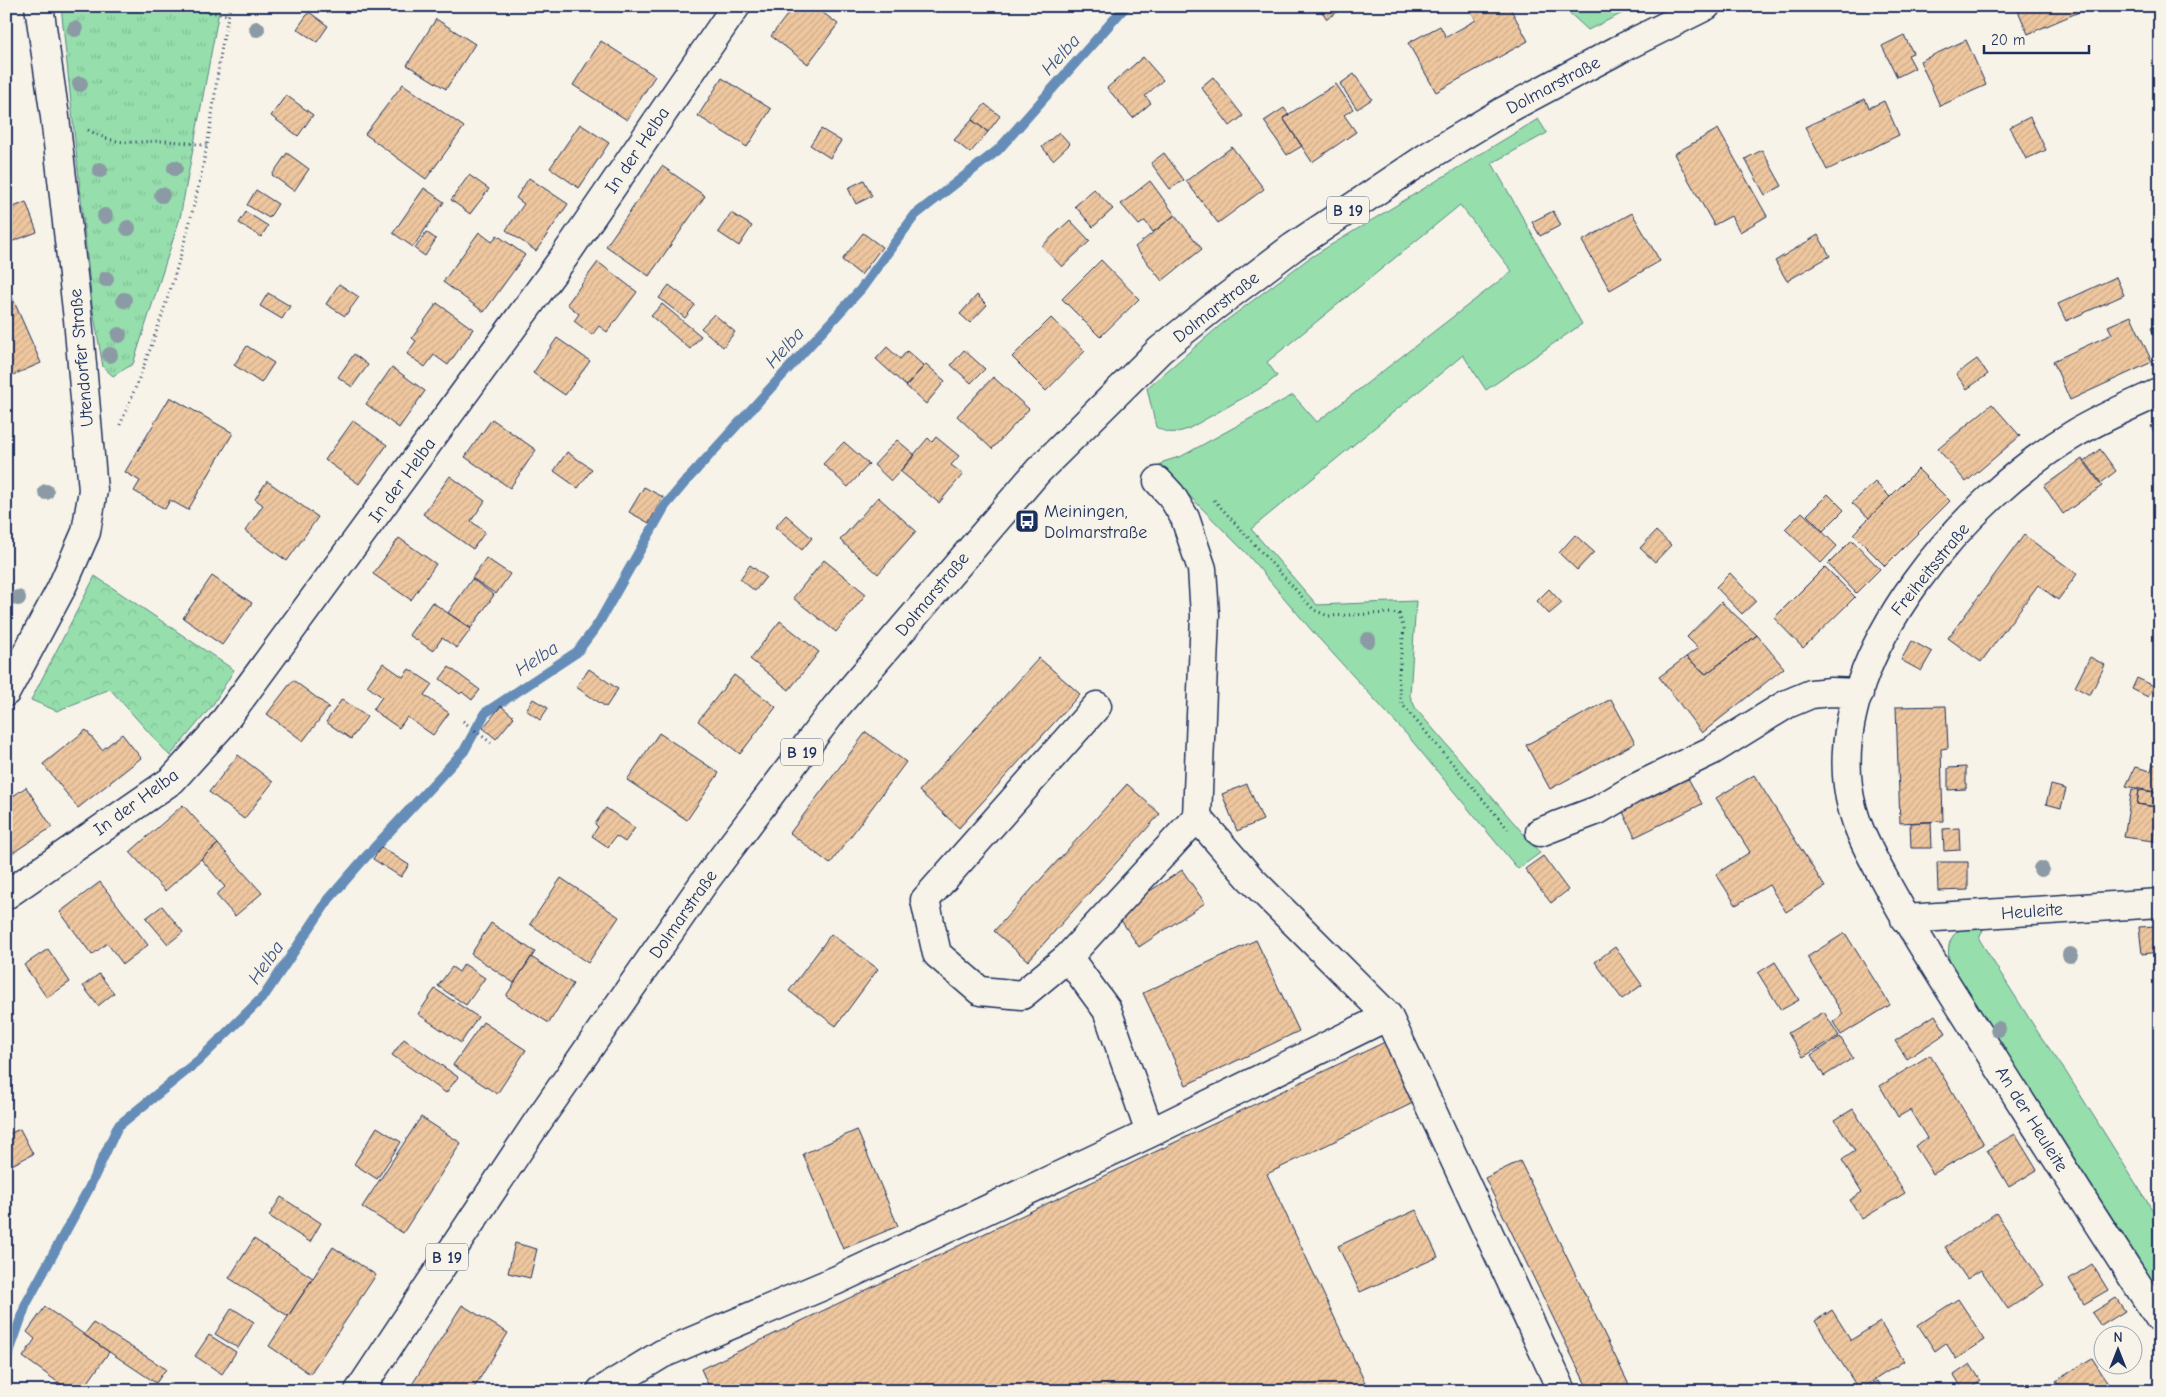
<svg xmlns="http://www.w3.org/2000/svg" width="2166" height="1397" font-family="'Comic Neue',sans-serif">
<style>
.grass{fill:#96deac;stroke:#588685}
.forest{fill:url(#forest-crowns);stroke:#588685}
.park{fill:url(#park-tufts);stroke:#588685}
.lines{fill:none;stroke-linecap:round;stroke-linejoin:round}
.stream{stroke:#658db8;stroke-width:10}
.building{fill:url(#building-hatch);stroke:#1b2f5e}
.minor-casing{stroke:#1b2f5e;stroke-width:31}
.major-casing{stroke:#1b2f5e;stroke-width:31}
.path{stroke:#1b2f5e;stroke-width:3;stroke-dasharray:1 4;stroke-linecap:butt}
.minor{stroke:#f7f3e8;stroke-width:28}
.major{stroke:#f7f3e8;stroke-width:28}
.tree{fill:#8c9aa5}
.labels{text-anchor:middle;stroke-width:5;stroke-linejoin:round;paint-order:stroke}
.shield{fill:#f7f3e8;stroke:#5d6a87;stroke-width:1}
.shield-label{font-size:16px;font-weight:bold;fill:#1b2f5e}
.street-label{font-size:18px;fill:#1b2f5e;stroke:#f7f3e8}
.poi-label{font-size:18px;fill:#1b2f5e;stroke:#f7f3e8;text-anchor:start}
.water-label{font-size:19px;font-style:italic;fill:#3a5684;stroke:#f7f3e8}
</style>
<defs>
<pattern id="forest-crowns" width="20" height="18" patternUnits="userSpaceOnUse" patternTransform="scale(1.25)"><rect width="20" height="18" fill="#96deac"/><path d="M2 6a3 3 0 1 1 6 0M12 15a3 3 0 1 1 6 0" fill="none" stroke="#81bf96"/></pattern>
<pattern id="park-tufts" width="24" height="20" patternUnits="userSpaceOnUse" patternTransform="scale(1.25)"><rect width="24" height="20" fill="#96deac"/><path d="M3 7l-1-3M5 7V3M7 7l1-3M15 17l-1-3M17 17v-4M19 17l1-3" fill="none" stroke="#81bf96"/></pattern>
<pattern id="building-hatch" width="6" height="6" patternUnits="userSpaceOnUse" patternTransform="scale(1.25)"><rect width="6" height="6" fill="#efc79f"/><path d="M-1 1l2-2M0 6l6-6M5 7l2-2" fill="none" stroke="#ccab8b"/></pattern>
</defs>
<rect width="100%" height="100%" fill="#f7f3e8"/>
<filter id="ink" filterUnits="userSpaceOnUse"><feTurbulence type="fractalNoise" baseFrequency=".02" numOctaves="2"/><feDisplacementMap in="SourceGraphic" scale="10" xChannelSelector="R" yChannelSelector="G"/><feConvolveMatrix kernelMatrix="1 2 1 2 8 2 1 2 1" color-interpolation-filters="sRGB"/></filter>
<g filter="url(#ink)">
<path class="grass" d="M1562,6H1637L1588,30Z
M1538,119L1547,133L1492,163L1582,324L1486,390L1463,355L1251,529L1317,605L1416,601L1410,696L1416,709L1540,853L1518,869L1408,736L1313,632L1247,554L1160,466L1163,462L1182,456L1293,395L1317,422L1512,271L1460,205L1267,362L1277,376L1266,385L1188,429C1174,434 1168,434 1156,427L1147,388L1223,323L1308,259Z
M1987,920L1979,939L2039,1034L2066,1072L2160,1222V1297L1951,969C1942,935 1957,927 1987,920Z"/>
<path class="forest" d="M95,576L234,670L212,706L170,756L110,689L57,711L31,700Z"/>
<path class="park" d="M61,6H220L180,218L133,364L113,376L103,367L92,304Z"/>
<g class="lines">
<path class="stream" d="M6,1361L26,1304L88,1190L118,1126L198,1061L264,996L329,899L362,861L464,751L485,713L577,652L598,624L665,506L686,481L861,289L915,215L998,150L1126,6"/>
</g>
<path class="building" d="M794,6H814L838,24L808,64L771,36Z
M1318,6H1345L1327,19Z
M1472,6H1509L1528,41L1436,92L1408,43L1440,26L1446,37L1476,20L1469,8Z
M2016,6H2076L2079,12L2028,34Z
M309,12L328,26L317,42L297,29Z
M436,19L475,44L446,89L407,65Z
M1904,35L1913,53L1908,55L1915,68L1897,77L1882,46Z
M1966,40L1986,85L1940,106L1920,61Z
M601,41L655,76L627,120L573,85Z
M1143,57L1163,80L1145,96L1151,103L1133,118L1107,88Z
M1354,74L1372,99L1357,109L1340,84Z
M1213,77L1243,116L1230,126L1201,87Z
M722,78L771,109L747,147L698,116Z
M403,84L464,127L426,179L365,134Z
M1336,84L1353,109L1344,115L1356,132L1312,162L1283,118Z
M286,95L313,115L298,136L271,116Z
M1865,99L1869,108L1884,101L1899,135L1827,170L1805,127Z
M985,104L1000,116L988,132L972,120Z
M1284,108L1289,115L1283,118L1302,146L1287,155L1264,121Z
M2030,117L2046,150L2026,159L2010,127Z
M972,120L988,132L970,153L954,140Z
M580,124L609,143L579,188L550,168Z
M821,129L841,141L830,158L810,145Z
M1718,129L1767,216L1740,232L1731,216L1714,225L1674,154Z
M1059,132L1070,144L1053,160L1042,147Z
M1232,147L1264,189L1218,223L1186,181Z
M1762,150L1782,186L1765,195L1745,159Z
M287,153L309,169L294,191L272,175Z
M1164,153L1184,180L1170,189L1151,163Z
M662,166L705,196L649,276L606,246Z
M469,175L489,189L470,214L451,200Z
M529,178L568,204L536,251L506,230L524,204L516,198Z
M864,180L872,196L856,204L848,188Z
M1150,181L1175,215L1153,232L1145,221L1139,225L1121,204Z
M424,188L444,202L413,247L393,233Z
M1094,189L1113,209L1093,227L1075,206Z
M256,190L278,204L269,218L247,205Z
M26,202L37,232L8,243L6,210Z
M1553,211L1561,225L1540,236L1532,222Z
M246,212L268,226L261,237L239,223Z
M731,213L752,226L739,246L718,232Z
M1632,213L1660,261L1610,290L1582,241Z
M1175,215L1202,249L1162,281L1135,247Z
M1070,220L1090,241L1062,267L1042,246Z
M426,232L436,239L425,256L415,249Z
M479,232L492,242L497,235L525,255L484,312L443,282Z
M863,233L882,247L861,275L842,260Z
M1818,235L1830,256L1787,281L1775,261Z
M1101,260L1139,299L1100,337L1062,299Z
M598,262L637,292L607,332L599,326L592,335L574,321L579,314L567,304Z
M2116,277L2124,295L2066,321L2058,304Z
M339,284L359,297L345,316L326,304Z
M669,285L695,305L685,318L659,298Z
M268,293L290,306L282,319L260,306Z
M977,295L987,305L970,323L960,314Z
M12,297L41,363L6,378V299Z
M437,303L473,329L448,365L434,355L425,367L407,354L416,341L412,338Z
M662,304L701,336L690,349L651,316Z
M714,314L735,332L723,347L701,328Z
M2131,316L2152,362L2070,400L2053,361L2112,334L2108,326Z
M1051,318L1085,351L1046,391L1012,357Z
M2160,324V347L2151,328Z
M557,338L590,361L565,395L533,373Z
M247,346L274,363L261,383L234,365Z
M887,347L900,359L907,351L924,366L906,386L876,359Z
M964,350L985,369L971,383L951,365Z
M354,354L368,365L352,387L338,377Z
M1977,359L1988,374L1967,389L1956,374Z
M926,364L945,381L926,404L906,386Z
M392,367L425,391L399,428L366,404Z
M993,377L1029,409L992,449L957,416Z
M170,397L233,433L188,510L170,500L165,509L134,491L140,481L125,472Z
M1992,404L2020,436L1966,482L1938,449Z
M492,419L536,450L510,488L465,457Z
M353,421L387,445L359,484L325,460Z
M2160,421V443L2151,426Z
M936,437L959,456L951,465L963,474L939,503L900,471L928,438L932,442Z
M897,440L915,455L891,481L874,465Z
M844,442L869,464L848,487L823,464Z
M2100,449L2116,471L2101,483L2085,461Z
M567,452L592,469L578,488L554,471Z
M2082,459L2102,486L2063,514L2044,486Z
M1918,469L1950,501L1885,566L1853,534Z
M450,476L485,501L471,521L485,532L473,549L423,514Z
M267,481L318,517L287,561L245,531L263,505L255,499Z
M1875,482L1890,497L1869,518L1852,503Z
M644,487L663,497L649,523L629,512Z
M1828,494L1844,510L1823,531L1807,515Z
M878,497L916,531L878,574L840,540Z
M1802,512L1837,546L1821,563L1785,529Z
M786,515L812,538L802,550L775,527Z
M1656,531L1671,545L1655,562L1640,548Z
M1575,535L1594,552L1577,570L1559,553Z
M2024,535L2077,574L2058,600L2038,585L1981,662L1948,638Z
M399,538L436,564L411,600L373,574Z
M1852,540L1880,569L1856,593L1828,564Z
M486,558L510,574L496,594L472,578Z
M824,560L866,594L836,632L793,598Z
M750,565L766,577L755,591L740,579Z
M1825,567L1855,597L1803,648L1774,618Z
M1730,573L1756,601L1742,614L1716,587Z
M212,576L252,603L222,645L183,618Z
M472,579L494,595L471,628L448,613Z
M1549,589L1562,603L1549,614L1537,601Z
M432,602L471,629L457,648L442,638L433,651L409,635Z
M1721,602L1757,635L1706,674L1686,657L1698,648L1687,637Z
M780,621L819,652L789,690L750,659Z
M1757,635L1784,668L1702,733L1659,677L1686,657L1706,674Z
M1912,641L1932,652L1921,671L1901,660Z
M2090,657L2105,665L2090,695L2075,687Z
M1039,658L1080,694L959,828L919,791Z
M383,663L403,677L409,669L432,684L424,695L449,713L433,735L407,717L399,728L373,710L382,697L367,686Z
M449,667L480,690L472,700L462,692L460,694L440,679Z
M589,669L618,689L606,707L576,687Z
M734,675L776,707L740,754L698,721Z
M2137,678L2154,686L2148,697L2132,689Z
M293,680L329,707L303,741L267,714Z
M342,699L367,717L351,739L326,722Z
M533,699L548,708L540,720L526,710Z
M1611,699L1635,743L1550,789L1526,745Z
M501,706L514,717L496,739L483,728Z
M1946,706L1948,748L1941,749L1943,821L1900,823L1896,707Z
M86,730L102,750L122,734L141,758L78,808L43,764Z
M866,732L906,762L830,864L790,833Z
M659,733L719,773L687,820L627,780Z
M238,755L273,782L244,819L209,792Z
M2153,764L2160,766V793L2126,786L2135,767L2151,771Z
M1966,767V789L1948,790V768Z
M1754,775L1825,887L1786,912L1769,885L1736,905L1716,874L1750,852L1716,798Z
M1688,778L1702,804L1635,837L1622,810Z
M1127,784L1160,814L1028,961L994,931Z
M1247,784L1263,820L1237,831L1222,794Z
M2051,785L2066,789L2061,808L2046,804Z
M26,787L52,827L14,852L6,841V801Z
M2132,789L2139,790L2137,804L2158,807L2153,841L2124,837Z
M2139,790L2160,793V808L2137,804Z
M183,805L218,844L165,891L130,852Z
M2158,807L2160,808V842L2153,841Z
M606,808L635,828L625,842L616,836L608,847L592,836L598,827L595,824Z
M1931,822L1932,848H1911L1910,823Z
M1959,828L1960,850L1944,851L1943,829Z
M6,841L14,852L6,858Z
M218,844L262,893L235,916L216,895L225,887L201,859Z
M381,847L409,865L401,877L373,859Z
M1543,856L1568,890L1551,903L1525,869Z
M1937,862H1968V890L1938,891Z
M1182,870L1205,903L1139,947L1116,913Z
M561,878L619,917L588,963L530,924Z
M100,882L148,945L123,964L107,943L92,955L60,912Z
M162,906L183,932L168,944L146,918Z
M491,923L535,952L514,983L471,954Z
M2155,926L2158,952L2142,954L2139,927Z
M1845,933L1890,1005L1841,1035L1833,1022L1843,1014L1807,957Z
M831,934L878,969L836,1026L789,991Z
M1256,940L1299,1031L1186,1085L1143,993Z
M1615,947L1642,985L1622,999L1595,962Z
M48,949L70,982L47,998L24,965Z
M531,957L573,984L549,1023L506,996Z
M1775,962L1799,1000L1781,1010L1758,973Z
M464,964L485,978L466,1005L438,986L452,967L459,972Z
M99,974L114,993L98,1006L83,986Z
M435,989L478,1017L461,1043L418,1014Z
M1824,1012L1839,1036L1803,1057L1788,1033Z
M1935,1015L1946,1033L1907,1059L1895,1041Z
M483,1022L526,1050L497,1094L453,1065Z
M1840,1037L1853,1058L1824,1076L1811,1055Z
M404,1039L458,1077L446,1093L392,1055Z
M1387,1041L1417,1101L1267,1174L1369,1391H711L701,1369Z
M1930,1055L1984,1144L1933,1174L1915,1146L1927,1138L1910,1110L1898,1117L1880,1086Z
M1853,1109L1905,1193L1862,1219L1850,1200L1862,1192L1842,1160L1855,1151L1835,1120Z
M421,1117L461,1143L403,1233L362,1207Z
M377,1127L401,1142L377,1179L354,1164Z
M20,1129L33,1154L6,1168V1135Z
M857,1130L898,1226L843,1249L803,1154Z
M2015,1134L2037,1170L2009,1187L1987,1150Z
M1520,1161L1632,1391H1589L1485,1178Z
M281,1197L321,1223L310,1242L269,1216Z
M1416,1210L1438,1257L1360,1292L1338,1246Z
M1996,1213L2044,1285L2008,1309L1981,1270L1967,1279L1945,1247Z
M254,1239L313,1278L288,1316L229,1278Z
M515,1243L537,1249L530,1278L508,1273Z
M333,1247L376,1275L310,1374L269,1346Z
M2092,1264L2108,1290L2084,1304L2069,1279Z
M2116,1298L2125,1311L2101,1326L2092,1313Z
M1958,1299L1985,1340L1956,1359L1946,1343L1935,1351L1918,1325Z
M462,1305L508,1333L472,1391H408Z
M45,1307L109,1352L82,1391H70L23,1357L35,1339L27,1332Z
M232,1308L254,1322L238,1348L215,1334Z
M1832,1310L1851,1340L1880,1322L1904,1361L1859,1390L1815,1321Z
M93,1323L166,1369L156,1383L84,1335Z
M209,1335L236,1352L222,1374L195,1356Z
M2092,1358L2113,1391H2062L2056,1381Z
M1970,1364L1981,1381L1968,1391H1964L1954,1375Z
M1877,1381L1884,1391H1868L1866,1388Z
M58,1382L70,1391H51Z
M248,1382L262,1391H243Z"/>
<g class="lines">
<g class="minor-casing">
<path id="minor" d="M2160,392C2132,405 2103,417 2076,433C1968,496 1831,652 1848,786C1852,820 1867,848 1883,877C1911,930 1944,980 1976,1031C2037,1127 2097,1224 2160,1319
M1158,481L1171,495L1185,518L1202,569L1205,615L1197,817L1250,878L1388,1016L1562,1391
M6,692L61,589L86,532L93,490L78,319L55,117L39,6
M1097,706L925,900L937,954L980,991L1022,995L1068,957L1197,817
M1540,832L1598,810L1635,788L1711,751L1787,704L1811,694L1831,692L1859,693
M6,895L172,780L220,727L564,257L736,6
M1905,919L2160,903
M1068,957L1107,1010L1150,1133
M601,1391L662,1354L837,1280L1150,1133L1388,1016"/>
</g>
<g class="major-casing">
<path id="major" d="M359,1391L536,1124L705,881L836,707L1038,471L1160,350L1211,309L1293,247L1427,157L1502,112L1618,50L1706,6"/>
</g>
<path class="path" d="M170,6L229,15
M88,130C117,146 130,142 160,141C176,141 192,143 207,146
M120,425C158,336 189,240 207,145C216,99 218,51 231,6
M1214,500L1314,610L1328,616L1392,613L1399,614L1404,629L1398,680L1402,704L1508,829
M463,721L491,743"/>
<use href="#minor" class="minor"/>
<use href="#major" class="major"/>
</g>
<g class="tree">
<circle cx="75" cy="29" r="8"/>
<circle cx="257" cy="29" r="8"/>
<circle cx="80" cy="84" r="8"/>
<circle cx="175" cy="168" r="8"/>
<circle cx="100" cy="170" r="8"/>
<circle cx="162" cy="195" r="8"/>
<circle cx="105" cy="216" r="8"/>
<circle cx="128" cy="228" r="8"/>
<circle cx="106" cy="279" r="8"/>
<circle cx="124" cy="300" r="8"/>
<circle cx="119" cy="335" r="8"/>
<circle cx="110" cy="355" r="8"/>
<circle cx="46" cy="492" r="8"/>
<circle cx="18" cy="598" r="8"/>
<circle cx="1368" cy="640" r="8"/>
<circle cx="2041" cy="869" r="8"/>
<circle cx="2070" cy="955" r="8"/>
<circle cx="1998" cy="1029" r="8"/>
</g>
</g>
<defs>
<g id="bus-square" transform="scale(1.25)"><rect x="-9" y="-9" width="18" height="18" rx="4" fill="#1b2f5e" stroke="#f7f3e8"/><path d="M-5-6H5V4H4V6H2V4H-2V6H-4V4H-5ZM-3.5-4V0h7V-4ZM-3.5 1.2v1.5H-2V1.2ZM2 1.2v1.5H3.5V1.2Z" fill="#fff"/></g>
</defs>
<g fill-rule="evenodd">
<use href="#bus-square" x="1027" y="521"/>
</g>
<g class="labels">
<g class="shield">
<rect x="1327" y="196.5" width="42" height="27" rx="4"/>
<rect x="781" y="738.5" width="42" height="27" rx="4"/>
<rect x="426" y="1243.5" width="42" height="27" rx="4"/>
</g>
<g class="shield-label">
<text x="1348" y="216">B 19</text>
<text x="802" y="758">B 19</text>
<text x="447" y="1263">B 19</text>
</g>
<g class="street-label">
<text transform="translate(1553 85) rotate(-28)" y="6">Dolmarstraße</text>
<text transform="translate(637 150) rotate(-56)" y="6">In der Helba</text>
<text transform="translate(1216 307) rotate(-38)" y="6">Dolmarstraße</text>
<text transform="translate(81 358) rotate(-95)" y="6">Utendorfer Straße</text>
<text transform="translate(402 480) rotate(-54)" y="6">In der Helba</text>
<text transform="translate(1930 569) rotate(-51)" y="6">Freiheitsstraße</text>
<text transform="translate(932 594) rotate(-50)" y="6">Dolmarstraße</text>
<text transform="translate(136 802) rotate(-36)" y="6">In der Helba</text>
<text transform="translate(2032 911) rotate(-4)" y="6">Heuleite</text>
<text transform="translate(683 914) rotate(-55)" y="6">Dolmarstraße</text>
<text transform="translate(2032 1119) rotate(58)" y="6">An der Heuleite</text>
</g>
<g class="poi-label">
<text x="1044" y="517">Meiningen,<tspan x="1044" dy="21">Dolmarstraße</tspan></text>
</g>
<g class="water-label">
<text transform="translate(1060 54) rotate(-48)" y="7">Helba</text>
<text transform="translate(784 347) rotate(-48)" y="7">Helba</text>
<text transform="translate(536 658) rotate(-33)" y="7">Helba</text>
<text transform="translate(265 962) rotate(-55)" y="7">Helba</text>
</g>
</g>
<rect width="2166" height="1397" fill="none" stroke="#f7f3e8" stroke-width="25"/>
<rect x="12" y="12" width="2141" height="1372" fill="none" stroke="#1b2f5e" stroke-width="2" filter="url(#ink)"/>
<g transform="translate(2118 1350)"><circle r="24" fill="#f7f3e8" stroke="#9fa5b1"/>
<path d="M0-4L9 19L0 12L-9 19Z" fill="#1b2f5e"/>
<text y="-8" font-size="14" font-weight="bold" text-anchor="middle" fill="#1b2f5e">N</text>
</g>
<path d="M1984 45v8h105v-8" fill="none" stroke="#1b2f5e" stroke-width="2.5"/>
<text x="1991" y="45" font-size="15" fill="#1b2f5e" stroke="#f7f3e8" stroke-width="4" paint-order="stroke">20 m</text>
</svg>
